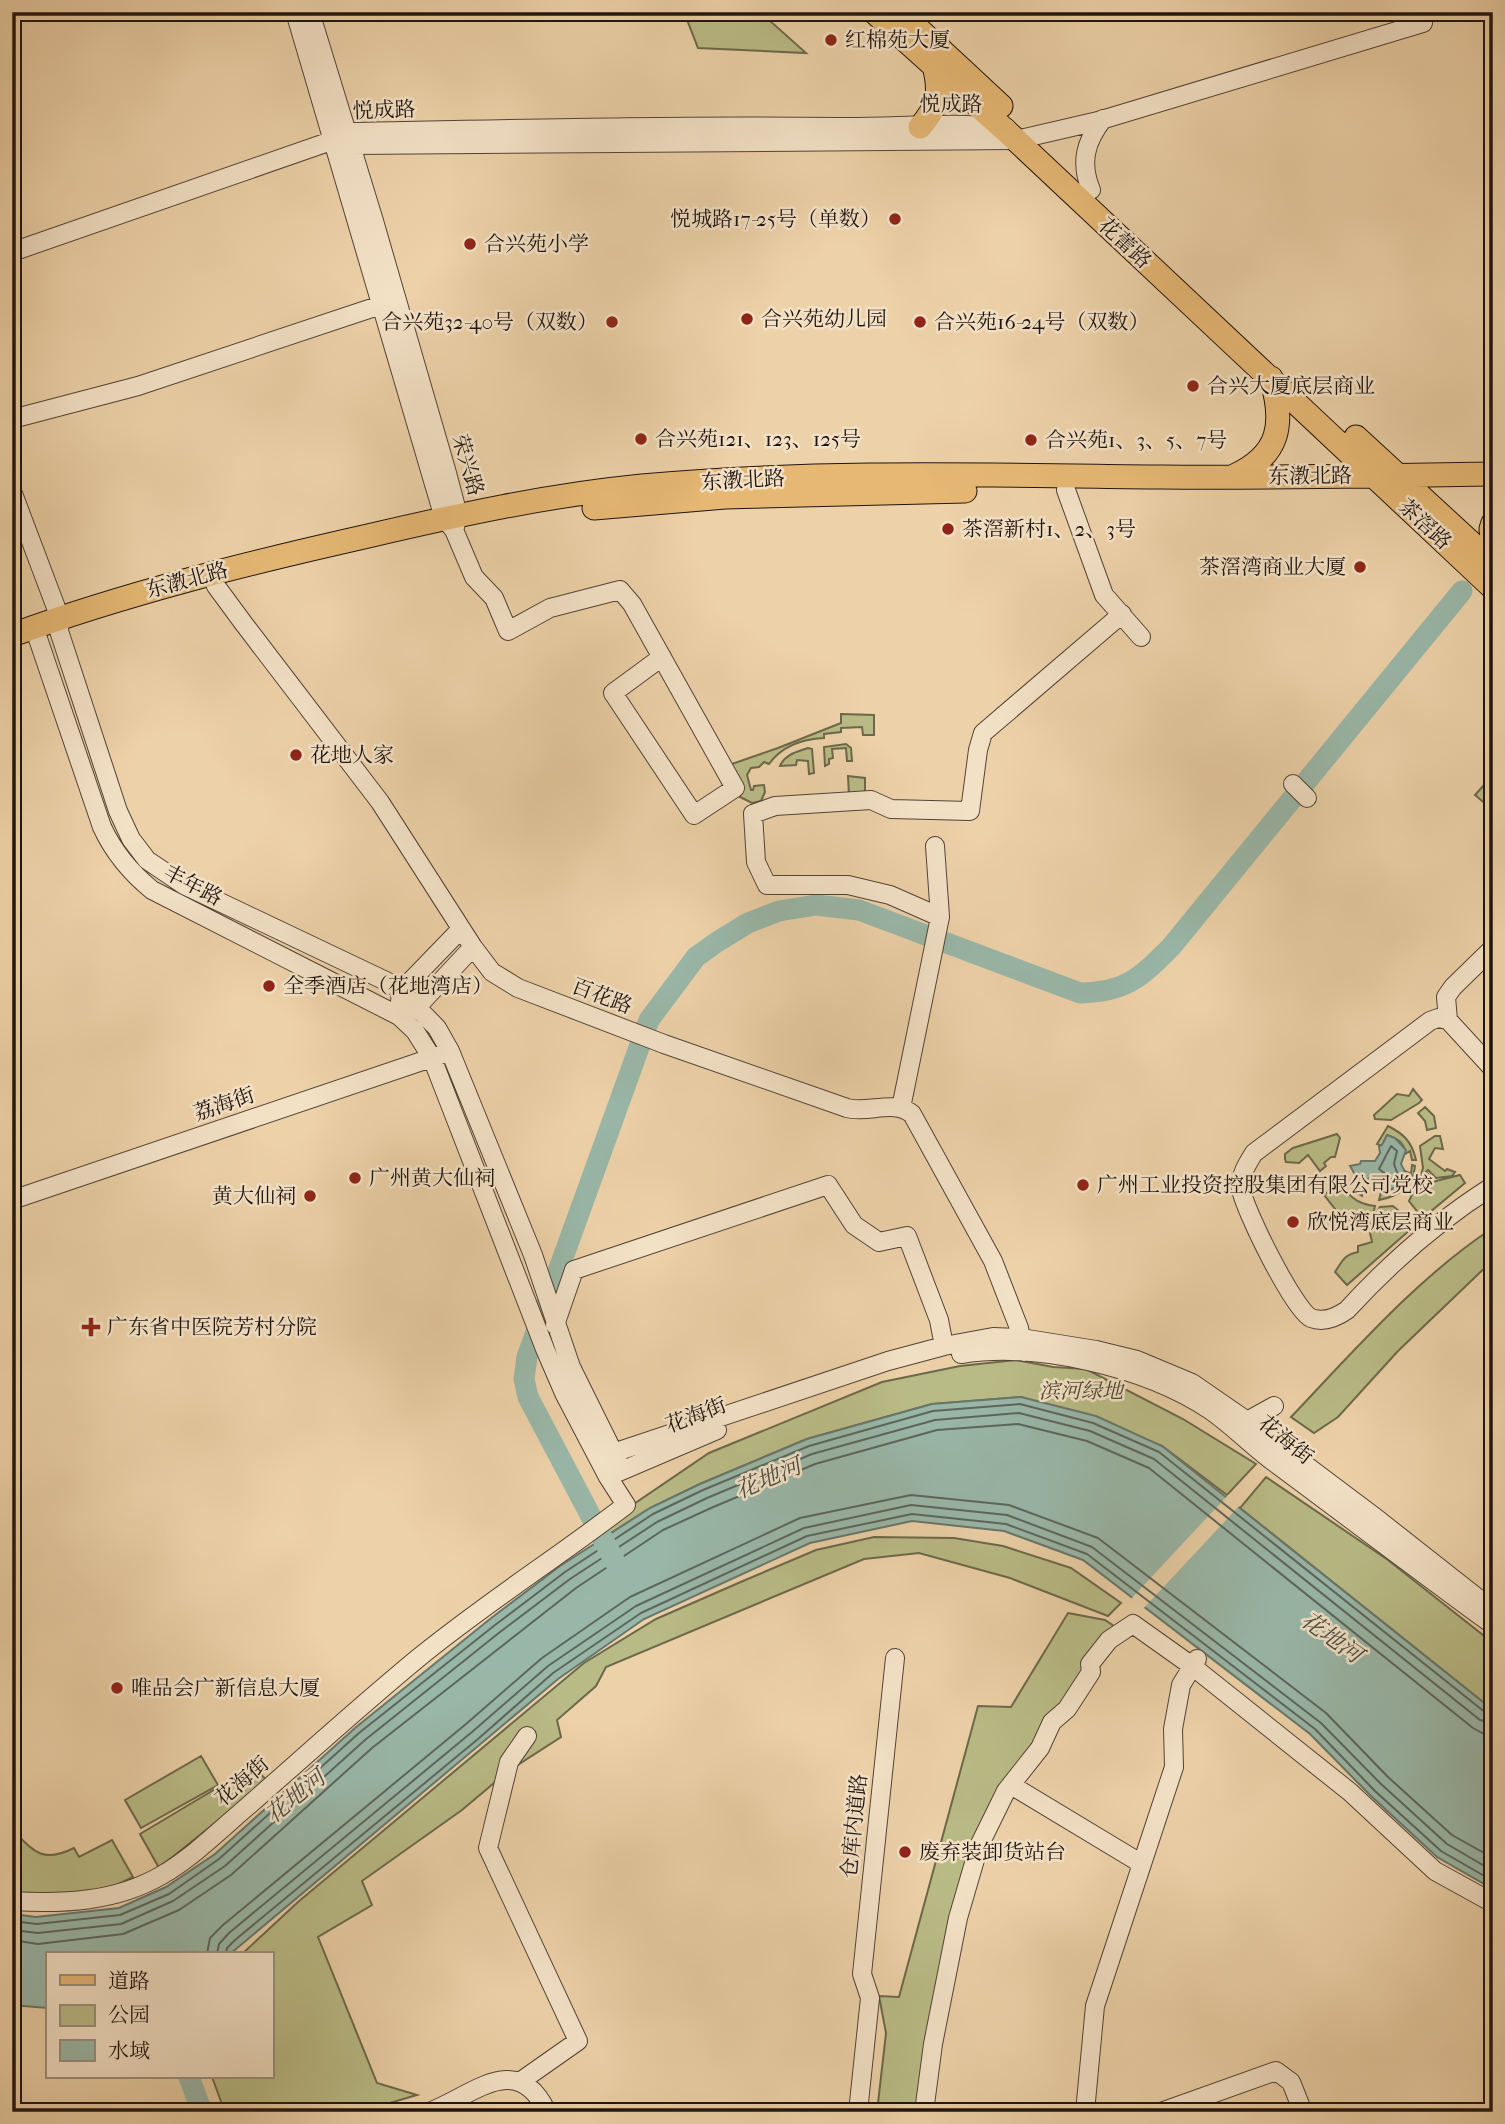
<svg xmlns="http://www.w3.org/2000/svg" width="1505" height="2124" font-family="'IM FELL French Canon','Noto Serif SC',serif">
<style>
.green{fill:#b9bb86;stroke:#6c684b;stroke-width:2}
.water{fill:#99b7a8;stroke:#68766b;stroke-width:2}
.pier{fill:#edd1a8}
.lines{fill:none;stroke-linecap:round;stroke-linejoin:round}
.shore{stroke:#5c665c;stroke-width:2}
.river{stroke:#99b7a8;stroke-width:21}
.minor-casing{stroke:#524336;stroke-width:20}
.major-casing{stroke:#1f1410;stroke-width:25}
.minor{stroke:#f3e1c6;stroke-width:18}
.major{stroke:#e6b874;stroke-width:23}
.poi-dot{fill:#8f2418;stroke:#f3e1c6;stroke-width:2.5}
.labels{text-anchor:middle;stroke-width:5;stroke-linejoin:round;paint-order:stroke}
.poi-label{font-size:21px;fill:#1f1410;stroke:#f3e1c6;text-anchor:start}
.street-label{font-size:21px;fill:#1f1410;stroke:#f3e1c6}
.park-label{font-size:21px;font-style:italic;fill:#4d4633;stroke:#f3e1c6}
.water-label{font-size:23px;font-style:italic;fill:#4a4d45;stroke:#f3e1c6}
</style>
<rect width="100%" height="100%" fill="#edd1a8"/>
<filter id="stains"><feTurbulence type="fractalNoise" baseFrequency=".00286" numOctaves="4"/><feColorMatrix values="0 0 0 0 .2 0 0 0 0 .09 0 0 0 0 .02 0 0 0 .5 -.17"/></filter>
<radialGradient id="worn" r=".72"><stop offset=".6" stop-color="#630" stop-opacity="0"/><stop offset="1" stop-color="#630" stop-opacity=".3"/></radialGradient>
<path class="green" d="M684,12H760L806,53L698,48Z
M841,714L874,715V735H863L862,727L841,728V732L824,734V738C803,739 782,746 769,764L764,762L759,767L751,768L747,775L751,790H753L754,786L764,785L765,792L761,801L752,803L740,797L729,765L778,748L841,723Z
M846,744L851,748L852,761H847L846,748L832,749L833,758L829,759V764L825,766L824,747Z
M808,748L812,749L814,773L809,774L808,761L797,760L796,765L780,766C785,754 797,752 808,748Z
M1493,775V803L1489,807L1475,795Z
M848,776L865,778V790L863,794L849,796Z
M1413,1089L1422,1100L1419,1103L1391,1120L1375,1119L1374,1115L1397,1094L1409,1096Z
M1425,1107L1434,1116L1436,1128L1427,1130L1425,1121L1418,1113Z
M1388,1126C1404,1134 1412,1142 1416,1160H1412L1410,1151L1405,1154C1406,1144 1396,1138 1387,1135L1382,1146L1377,1144Z
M1337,1134L1340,1138L1335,1157H1331L1324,1163L1326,1166L1320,1171L1308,1155L1299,1163L1286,1162L1285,1159V1154L1293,1148Z
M1435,1136H1440L1443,1149L1435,1148L1429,1159L1445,1171L1447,1169L1455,1172L1452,1176L1436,1178L1428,1170L1426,1172L1433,1179L1424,1186L1417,1187L1423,1168L1420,1146Z
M1412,1165L1415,1166C1414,1186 1397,1197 1379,1200C1381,1192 1384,1185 1375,1180C1365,1181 1365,1187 1362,1196L1355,1191L1367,1178L1375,1177L1386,1184L1406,1174L1405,1171L1411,1174Z
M1460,1175L1465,1183L1424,1217L1420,1215L1409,1201L1414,1190L1426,1188L1436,1181Z
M1332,1178L1339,1179C1347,1195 1356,1204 1375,1206L1370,1228L1368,1222L1353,1226L1351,1219L1339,1224L1335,1209L1324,1195L1328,1192L1330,1194L1336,1188L1329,1181Z
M1393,1206L1405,1216L1411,1229L1347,1285L1335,1272C1343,1260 1344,1255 1358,1252V1246L1372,1242L1370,1233C1378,1226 1373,1215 1380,1207Z
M1493,1228V1260L1398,1351L1338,1417L1314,1433L1291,1417C1351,1354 1420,1275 1493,1228Z
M1016,1360L1053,1367L1086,1369L1183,1419L1256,1464L1227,1495L1162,1446L1021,1397L932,1404L807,1439L700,1484L650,1508L608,1535L600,1527L709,1453L882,1382L960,1366Z
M1266,1477L1388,1560L1493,1643V1710L1240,1508Z
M874,1537L954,1538L1003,1546L1071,1568L1121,1603L1108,1616L1010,1578L919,1553L864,1559L606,1667L596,1686L557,1720L561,1737L516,1766L525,1739L494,1783L462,1810L362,1881L372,1905L318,1937L377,2083L417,2095L359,2112H225L212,2077H271V1954H242L298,1902L584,1663L656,1619L743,1581L816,1550Z
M1068,1613L1105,1620L1117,1628L993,1805L918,2112H877L886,2033L879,1996L899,1997L978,1706L1011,1707Z
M201,1756L218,1785L141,1828L125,1800Z
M251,1763L267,1781L159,1868L140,1834L222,1785Z
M12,1829C33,1851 42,1864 74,1848L79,1857L112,1840L133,1877L102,1892L55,1896L12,1893Z"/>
<path class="water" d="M1387,1135L1395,1138L1406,1150L1401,1164L1406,1174L1398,1186L1388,1191C1382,1176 1372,1175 1360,1183L1350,1166L1360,1164L1361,1161H1375L1380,1153L1379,1146L1382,1145Z
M1021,1397L1096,1416L1162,1446L1493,1710V1889L1437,1857L1370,1795L1310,1734L1083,1560L1004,1531L912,1521L810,1543L644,1619L558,1679L230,1954H47V2008L12,2005V1914L36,1917L119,1908L166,1887L215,1854L355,1728L490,1619L560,1566L650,1508L700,1484L807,1439L932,1404Z"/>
<path class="pier" d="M1229,1494L1241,1504L1143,1609L1130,1600Z"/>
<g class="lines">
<path class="shore" d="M1391,1146L1397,1151L1394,1164L1398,1175L1393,1180L1379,1169Z
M12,1921L37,1924L120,1915L169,1894L219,1859L359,1733L495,1625L565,1572L653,1514L703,1490L809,1446L933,1411L1020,1404L1093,1423L1159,1452L1486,1713L1493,1715
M12,1930L38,1933L121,1924L173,1901L225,1866L365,1740L500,1632L570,1579L657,1522L707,1498L812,1454L935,1420L1019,1413L1090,1431L1154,1459L1480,1720L1493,1723
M12,1940L38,1944L123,1934L179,1910L231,1875L372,1748L576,1588L663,1530L711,1508L815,1464L937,1430L1018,1424L1087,1441L1149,1468L1473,1728L1482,1733L1493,1734
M207,1954L210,1938L223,1925L466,1724L542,1658L630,1597L800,1518L911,1495L1009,1505L1098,1538L1326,1713L1388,1777L1452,1835L1493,1858
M217,1954L219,1944L229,1933L472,1732L548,1666L636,1606L804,1528L911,1505L1007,1515L1092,1547L1321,1723L1381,1784L1447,1844L1493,1871
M226,1954L227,1948L235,1940L478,1739L553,1673L641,1613L807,1536L912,1514L1006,1524L1087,1554L1315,1729L1375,1791L1441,1851L1493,1881"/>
<path class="river" d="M615,1562L528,1397L524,1379L527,1357L649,1020L696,957L717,942L748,923L779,911L816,905L859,910L1080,993C1126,992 1140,978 1171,947L1462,591
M189,2077L202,2112"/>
<g class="minor-casing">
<path id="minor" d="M295,12L444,518L454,530L474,577L494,598L508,631L550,608L620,590L632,604L735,788L694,815L613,693L662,657
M310,12L374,221L447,473L458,515L455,527
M334,140L351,145L1016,140L1098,121L1423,23L1419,12
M1091,190C1080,163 1085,142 1103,119
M12,252L334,140L347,132C510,129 674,125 837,127C893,128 952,121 1007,128
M12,419L138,386L381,305
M1066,490L1104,595L1141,637
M12,491L60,618L59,631L118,811L131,839L147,860L184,885L390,983L401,991L437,1028L450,1051L533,1255L571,1367L622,1470
M211,574L216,586L244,624L380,802L473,947L492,972L518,988L664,1044L847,1108C868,1114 894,1099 912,1114L993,1261L1019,1328L1024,1352
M1293,784L1307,798
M940,917L890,895L848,885H767L756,862L753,814L775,806L871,800L891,809L970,811L978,750L983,733L1122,614
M400,1002L401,991L461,929
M405,1013L416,1008L473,947
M1448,1020L1446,997L1453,987L1493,948
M1493,1069L1448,1020L1438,1018L1430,1021L1254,1153C1247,1164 1240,1175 1241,1189C1244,1209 1294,1310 1311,1318C1324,1323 1337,1317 1347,1310C1390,1263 1439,1220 1493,1186
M901,1108L940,917L935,846
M12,1200L443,1054
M555,1325L574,1270L828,1185L854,1225L879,1242L907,1236L939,1320L944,1346
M961,1354C1037,1342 1146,1367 1210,1410C1233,1426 1253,1447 1275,1463C1348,1517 1420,1572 1493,1625
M1247,1421L1274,1406
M604,1456L888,1361L944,1346L993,1337L1021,1338L1096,1350L1137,1360L1192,1383L1247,1421L1376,1518L1493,1610
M614,1474L717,1430
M1011,1785L1142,1864
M12,1901C63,1904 116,1902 162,1875C193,1857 221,1829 248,1806C304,1757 359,1707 417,1659C484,1604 557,1558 626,1505L608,1477L564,1393L545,1349L432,1058L415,1031L399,1016L152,890C130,872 114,853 102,827L34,627
M521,2081L578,2041L488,1848L509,1762L527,1736
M429,2112C472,2096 517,2049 547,2112
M858,2112L870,1998L862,1974L895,1658
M924,2112L933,2044L958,1918L979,1846L1006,1791L1040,1748L1052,1722L1067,1709L1091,1672L1090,1664L1109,1640L1133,1624L1192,1666L1350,1792L1435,1871L1493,1903
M1085,2112L1095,2006L1174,1767L1173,1729L1181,1685L1197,1659
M1161,2112L1276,2071L1291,2082L1303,2112"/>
</g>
<g class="major-casing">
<path id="major" d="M874,12L1016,140L1493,588
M900,12L1001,106
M920,127C938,107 941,92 934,66
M1356,437L1493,563
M1234,476C1280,455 1285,424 1271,378
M594,508L725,497L965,491
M1493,523L1491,529L1493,547
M12,635C128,593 248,563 368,536C458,515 549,495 642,486C814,470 989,475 1161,477C1272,478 1382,476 1493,474"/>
</g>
<use href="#minor" class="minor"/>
<use href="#major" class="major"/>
</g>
<g class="poi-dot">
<circle cx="831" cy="40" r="7"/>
<circle cx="895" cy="219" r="7"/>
<circle cx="470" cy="244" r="7"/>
<circle cx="747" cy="319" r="7"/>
<circle cx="612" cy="322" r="7"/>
<circle cx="920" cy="322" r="7"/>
<circle cx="1193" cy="386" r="7"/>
<circle cx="641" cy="439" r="7"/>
<circle cx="1031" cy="440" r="7"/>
<circle cx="948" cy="529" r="7"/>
<circle cx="1360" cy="567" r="7"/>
<circle cx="296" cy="755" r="7"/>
<circle cx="269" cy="986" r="7"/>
<circle cx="355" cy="1178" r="7"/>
<circle cx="1083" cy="1185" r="7"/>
<circle cx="310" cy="1196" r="7"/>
<circle cx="1293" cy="1222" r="7"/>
<path d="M87.5 1316.5h7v7h7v7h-7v7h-7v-7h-7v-7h7z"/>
<circle cx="117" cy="1688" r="7"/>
<circle cx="905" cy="1852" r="7"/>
</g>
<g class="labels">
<g class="poi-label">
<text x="845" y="47">红棉苑大厦</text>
<text x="881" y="226" text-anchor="end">悦城路17-25号（单数）</text>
<text x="484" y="251">合兴苑小学</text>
<text x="761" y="326">合兴苑幼儿园</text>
<text x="598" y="329" text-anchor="end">合兴苑32-40号（双数）</text>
<text x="934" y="329">合兴苑16-24号（双数）</text>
<text x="1207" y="393">合兴大厦底层商业</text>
<text x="655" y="446">合兴苑121、123、125号</text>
<text x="1045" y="447">合兴苑1、3、5、7号</text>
<text x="962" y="536">茶滘新村1、2、3号</text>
<text x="1346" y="574" text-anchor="end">茶滘湾商业大厦</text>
<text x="310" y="762">花地人家</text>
<text x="283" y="993">全季酒店（花地湾店）</text>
<text x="369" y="1185">广州黄大仙祠</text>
<text x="1097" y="1192">广州工业投资控股集团有限公司党校</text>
<text x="296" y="1203" text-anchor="end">黄大仙祠</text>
<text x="1307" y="1229">欣悦湾底层商业</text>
<text x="107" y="1334">广东省中医院芳村分院</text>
<text x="131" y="1695">唯品会广新信息大厦</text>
<text x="919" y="1859">废弃装卸货站台</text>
</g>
<g class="street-label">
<text x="951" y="111">悦成路</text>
<text transform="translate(384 110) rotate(-2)" y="7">悦成路</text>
<text transform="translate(1125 243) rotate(43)" y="7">花蕾路</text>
<text transform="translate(468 465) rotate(74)" y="7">荣兴路</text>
<text transform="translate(1310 476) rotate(-1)" y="7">东漖北路</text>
<text transform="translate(743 480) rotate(-3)" y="7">东漖北路</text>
<text transform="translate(1425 524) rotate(43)" y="7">茶滘路</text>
<text transform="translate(187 580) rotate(-15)" y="7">东漖北路</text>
<text transform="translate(193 885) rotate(28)" y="7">丰年路</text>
<text transform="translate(602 996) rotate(21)" y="7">百花路</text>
<text transform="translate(224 1104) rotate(-19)" y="7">荔海街</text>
<text transform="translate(696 1415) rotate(-21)" y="7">花海街</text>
<text transform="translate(1286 1440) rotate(39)" y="7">花海街</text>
<text transform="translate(242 1781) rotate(-41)" y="7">花海街</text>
<text transform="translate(854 1826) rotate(-84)" y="7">仓库内道路</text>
</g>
<g class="park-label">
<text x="1081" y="1398">滨河绿地</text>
</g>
<g class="water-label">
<text transform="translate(768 1478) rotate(-23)" y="8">花地河</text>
<text transform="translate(1332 1637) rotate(36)" y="8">花地河</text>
<text transform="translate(295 1796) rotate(-39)" y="8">花地河</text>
</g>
</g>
<rect width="1505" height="2124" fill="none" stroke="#edd1a8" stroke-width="42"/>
<rect x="14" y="14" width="1477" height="2096" fill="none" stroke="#1f1410" stroke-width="3.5"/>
<rect x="21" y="21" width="1463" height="2082" fill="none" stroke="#1f1410" stroke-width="2"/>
<rect x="46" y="1952" width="228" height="126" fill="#f3e1c6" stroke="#9e8f7d" stroke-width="2"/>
<rect x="60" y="1975" width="35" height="10" fill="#e6b874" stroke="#9e8f7d" stroke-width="2"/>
<text x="108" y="1988" font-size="21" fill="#1f1410">道路</text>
<rect x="60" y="2005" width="35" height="21" fill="#b9bb86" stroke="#9e8f7d" stroke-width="2"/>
<text x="108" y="2022" font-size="21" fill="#1f1410">公园</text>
<rect x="60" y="2040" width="35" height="21" fill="#99b7a8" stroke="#9e8f7d" stroke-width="2"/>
<text x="108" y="2058" font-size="21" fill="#1f1410">水域</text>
<rect width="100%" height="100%" filter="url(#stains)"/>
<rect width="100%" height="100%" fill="url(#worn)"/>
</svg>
